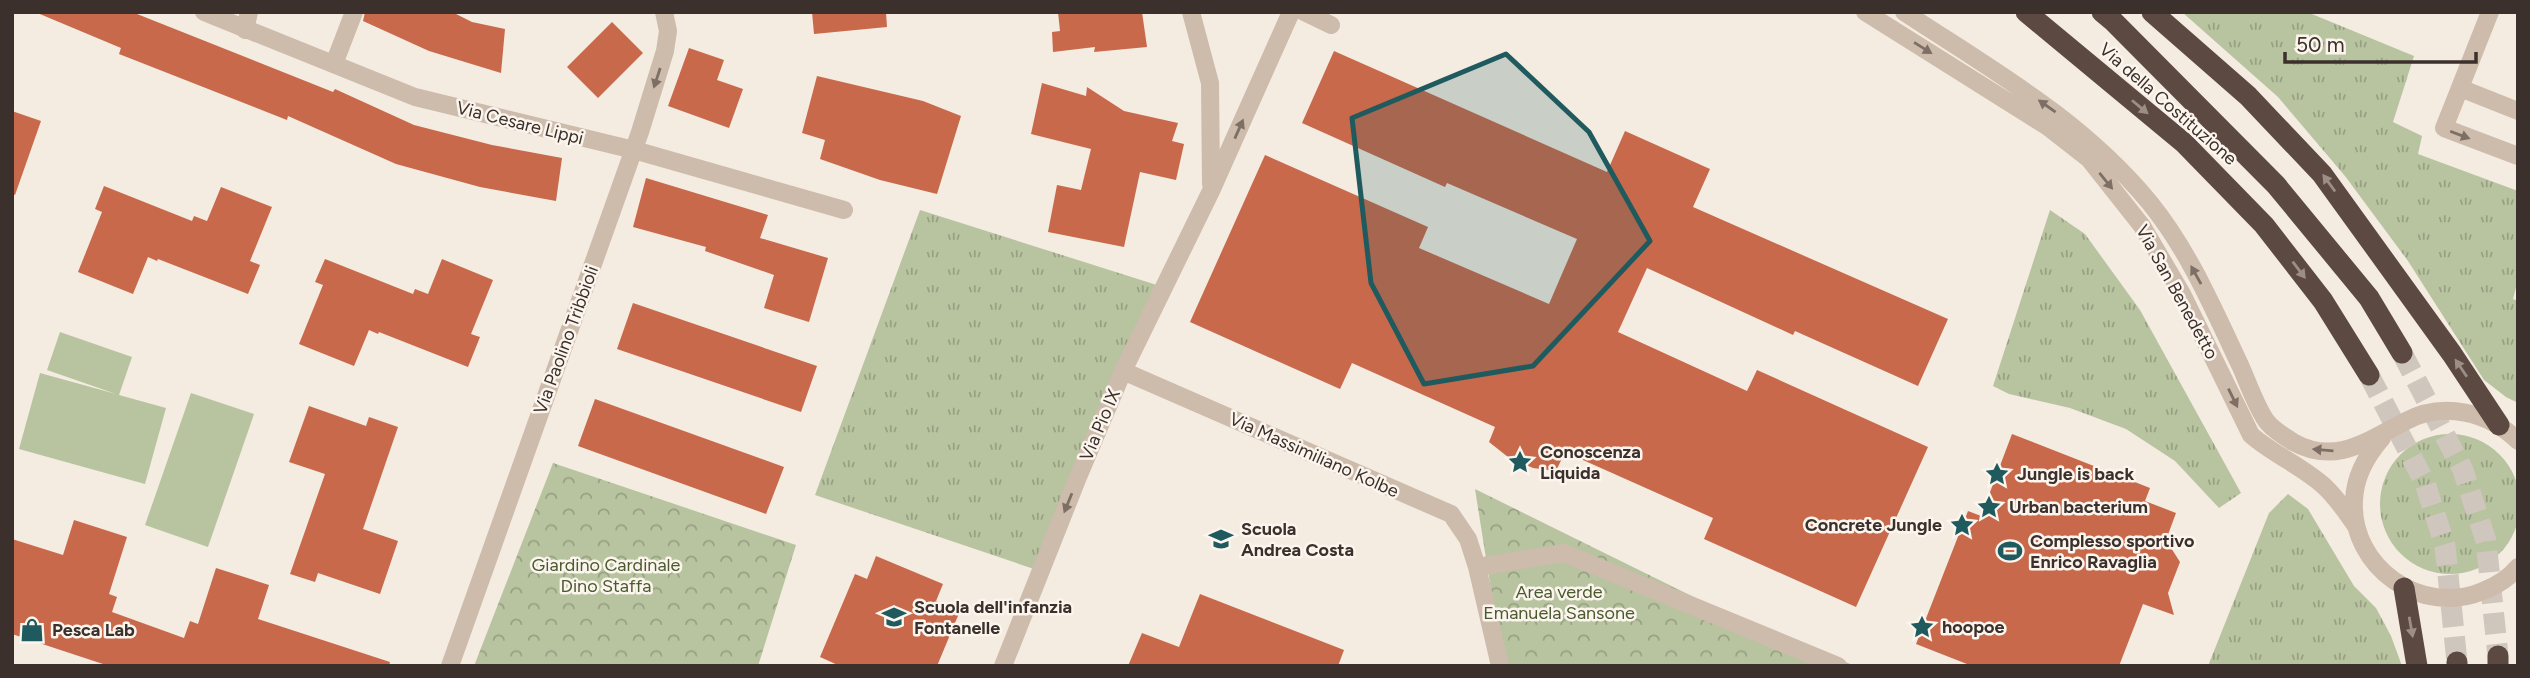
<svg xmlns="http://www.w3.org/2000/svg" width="2530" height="678" font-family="Figtree,sans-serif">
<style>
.grass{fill:url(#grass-tufts)}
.forest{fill:url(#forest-crowns)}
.garden{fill:#b8c4a0}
.building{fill:#c8694b}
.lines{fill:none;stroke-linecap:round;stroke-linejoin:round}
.highway-tunnel{stroke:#cfc6bd;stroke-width:21;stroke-dasharray:21 10;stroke-linecap:butt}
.minor{stroke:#cdbbac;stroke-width:18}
.highway{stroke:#5c4a42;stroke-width:21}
.oneway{fill:#7d6f65}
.oneway2{fill:#9c8e87}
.marked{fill:#1f5a5e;fill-opacity:0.2;stroke:#1f5a5e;stroke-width:5;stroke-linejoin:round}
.labels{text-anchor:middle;stroke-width:5;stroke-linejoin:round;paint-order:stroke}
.street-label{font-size:18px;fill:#3b302b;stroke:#fbf5ee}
.poi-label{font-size:18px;font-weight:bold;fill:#3b302b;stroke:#fbf5ee;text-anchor:start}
.park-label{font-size:18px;fill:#4a5a2e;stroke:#fbf5ee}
</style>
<defs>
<pattern id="grass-tufts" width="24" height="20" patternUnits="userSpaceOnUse" patternTransform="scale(1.75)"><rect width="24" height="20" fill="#b8c4a0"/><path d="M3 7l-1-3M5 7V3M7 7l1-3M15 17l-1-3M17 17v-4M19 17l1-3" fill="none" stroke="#97a083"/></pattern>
<pattern id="forest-crowns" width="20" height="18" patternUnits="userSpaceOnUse" patternTransform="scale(1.75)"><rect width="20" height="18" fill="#b8c4a0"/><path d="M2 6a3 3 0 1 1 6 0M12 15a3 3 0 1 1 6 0" fill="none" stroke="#97a083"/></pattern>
</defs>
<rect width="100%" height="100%" fill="#f4ebe1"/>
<path class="grass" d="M2182,12H2307L2414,56L2393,122L2422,136L2418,154L2518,191V280L2513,299L2518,301V403L2506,397L2484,380L2408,261L2345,176L2278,97Z
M920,210L1163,287L1034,569L815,495Z
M2050,210L2085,234L2140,310L2241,493L2219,508L2175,461L2126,429L2070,408L2009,394L1993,386Z
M2380 504a70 70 0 1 1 140 0a70 70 0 1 1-140 0Z
M2288,494L2308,509L2354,586L2376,608L2391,636L2402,666H2208L2269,513Z"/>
<path class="forest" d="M553,463L796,545L758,666H474Z
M1475,489L1716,608L1855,666H1503Z"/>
<path class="garden" d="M60,332L132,357L119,395L166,408L145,484L19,449L40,373L116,394L47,370Z
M191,393L254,414L208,547L145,525Z"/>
<path class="building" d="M35,12H132L333,92L335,89L414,125L492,145L562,158L556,201L480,187L396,164L288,116L287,120L119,54L121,48Z
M365,12H452L472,22L505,29L501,73L429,51L363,21Z
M812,12H886L887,27L814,34Z
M1058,12H1142L1147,47L1094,52L1095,47L1053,52L1052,32L1060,31Z
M612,22L643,53L598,98L567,67Z
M689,48L724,60L717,80L743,89L729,128L668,106Z
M1334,51L1607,172L1625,131L1710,169L1693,207L1948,319L1918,386L1795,331L1793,335L1647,268L1618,332L1747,391L1757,370L1928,447L1856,607L1704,539L1713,518L1565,452L1556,471L1533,468L1508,457L1489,442L1495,427L1352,363L1340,389L1190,322L1265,155L1428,227L1419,248L1549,304L1577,239L1447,183L1445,187L1302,123Z
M817,76L923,101L961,116L937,194L880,180L820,159L825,140L802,133Z
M1042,83L1086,96L1087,87L1124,111L1178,123L1172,141L1184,144L1176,180L1140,172L1124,247L1048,232L1057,185L1081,190L1091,149L1031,134Z
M12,111L41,121L15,195L12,194Z
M646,178L768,215L760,238L828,258L809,322L764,308L774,275L705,251L706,247L633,227Z
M104,186L192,221L194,216L207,221L221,187L272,207L250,261L260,265L248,294L158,259L157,261L148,257L133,294L78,272L102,212L95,209Z
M325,259L413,294L415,289L428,294L442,259L493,280L471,334L480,337L468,367L379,332L378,334L369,330L354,366L299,344L323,285L315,282Z
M633,303L817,366L801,412L617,349Z
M595,399L784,467L766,514L578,446Z
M309,406L366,426L369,417L398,427L363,529L398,541L380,594L318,573L315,582L290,574L325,474L289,462Z
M2012,434L2150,488L2145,501L2176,513L2166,540L2180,562L2168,593L2174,615L2143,604L2119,666H1972L1916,644L1968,511L1981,516Z
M74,520L127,537L109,594L117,597L112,612L184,638L190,621L198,624L216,568L269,585L258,619L390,662L389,666H109L12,634V539L63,555Z
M876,556L943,584L936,601L960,611L937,666H840L820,657L855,574L867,579Z
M1200,594L1344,650L1338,666H1128L1142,633L1179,647Z"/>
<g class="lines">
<path class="highway-tunnel" d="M2402,353L2463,470L2486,541L2498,656
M2369,375L2425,483L2445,546L2457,662"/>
<path class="minor" d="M204,12L415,97L634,150L844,210
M1191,12L1210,83L1211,184
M1304,12L1331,25
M1865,12L2048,127L2089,159L2142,226L2182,294L2251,435C2274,455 2302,466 2324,486C2337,498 2346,512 2356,526
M1904,12C1992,70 2082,120 2150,203C2189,251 2214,310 2240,365C2247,380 2258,412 2268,423C2273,429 2285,437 2293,442C2336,466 2368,440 2406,421C2443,401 2489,412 2518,441
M2490,12L2444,128L2518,156
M245,30L249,12
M334,64L354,12
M2460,88L2518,111
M1123,371L1451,514L1468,539L1477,567L1500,666
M2382,438C2367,455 2355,476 2354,500C2350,567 2421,617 2483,591C2496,586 2509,578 2518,567
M1477,567L1564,553L1838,666
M450,666L640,132L665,51L668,31L664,12
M1003,666L1078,477L1123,371L1211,191L1291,12"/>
<path class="highway" d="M2026,12L2184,143L2264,225L2323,301L2369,375
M2102,12L2114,22L2276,185L2369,298L2402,353
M2152,12L2248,96L2322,174L2452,354L2499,425
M2404,588L2417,666
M2498,656V666
M2457,662V666"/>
</g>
<defs><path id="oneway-solid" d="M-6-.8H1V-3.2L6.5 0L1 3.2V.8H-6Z" transform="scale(1.75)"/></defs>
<g class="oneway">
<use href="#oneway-solid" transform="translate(1923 48) rotate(32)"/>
<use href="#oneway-solid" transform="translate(657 78) rotate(108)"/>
<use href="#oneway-solid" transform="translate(2047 106) rotate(-145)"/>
<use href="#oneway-solid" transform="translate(1239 129) rotate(-66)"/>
<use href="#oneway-solid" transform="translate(2460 135) rotate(21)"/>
<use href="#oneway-solid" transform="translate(2106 181) rotate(51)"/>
<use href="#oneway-solid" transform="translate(2196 275) rotate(-119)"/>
<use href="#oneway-solid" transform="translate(2233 398) rotate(64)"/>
<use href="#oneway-solid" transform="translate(2323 450) rotate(-175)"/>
<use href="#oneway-solid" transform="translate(1068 503) rotate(112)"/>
</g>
<g class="oneway2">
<use href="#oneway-solid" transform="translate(2140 107) rotate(40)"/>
<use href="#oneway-solid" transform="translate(2329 183) rotate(-126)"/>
<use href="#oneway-solid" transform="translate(2299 270) rotate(53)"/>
<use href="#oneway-solid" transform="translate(2461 368) rotate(-124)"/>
<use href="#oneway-solid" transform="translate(2411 627) rotate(80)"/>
</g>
<path class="marked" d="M1506,54L1589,132L1650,241L1533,366L1424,384L1371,283L1352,118Z"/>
<defs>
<g id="sight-bare" transform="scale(1.89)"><path d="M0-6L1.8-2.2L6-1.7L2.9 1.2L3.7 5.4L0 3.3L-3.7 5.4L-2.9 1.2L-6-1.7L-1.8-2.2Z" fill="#1f5a5e" stroke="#fbf5ee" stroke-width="2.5" paint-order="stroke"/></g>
<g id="school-bare" transform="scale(1.89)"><path d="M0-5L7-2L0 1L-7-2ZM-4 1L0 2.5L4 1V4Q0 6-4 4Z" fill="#1f5a5e" stroke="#fbf5ee" stroke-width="2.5" paint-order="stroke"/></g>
<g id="stadium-bare" transform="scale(1.89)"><path d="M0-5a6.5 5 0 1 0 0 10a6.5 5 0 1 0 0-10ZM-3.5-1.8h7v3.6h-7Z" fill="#1f5a5e" stroke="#fbf5ee" stroke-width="2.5" paint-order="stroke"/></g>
<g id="shop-bare" transform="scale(1.89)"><path d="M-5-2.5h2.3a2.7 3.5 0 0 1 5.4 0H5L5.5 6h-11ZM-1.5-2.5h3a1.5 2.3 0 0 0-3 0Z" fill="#1f5a5e" stroke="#fbf5ee" stroke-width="2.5" paint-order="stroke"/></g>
</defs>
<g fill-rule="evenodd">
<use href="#sight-bare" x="1520" y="462"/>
<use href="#sight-bare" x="1997" y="474"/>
<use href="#sight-bare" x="1989" y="507"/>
<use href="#sight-bare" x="1962" y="525"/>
<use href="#school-bare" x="1221" y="539"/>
<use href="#stadium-bare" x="2010" y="551"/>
<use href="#school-bare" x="894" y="617"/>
<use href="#sight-bare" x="1922" y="627"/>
<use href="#shop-bare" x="32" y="630"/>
</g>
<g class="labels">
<g class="street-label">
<text transform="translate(2168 104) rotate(41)" y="6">Via della Costituzione</text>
<text transform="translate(520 123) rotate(14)" y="6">Via Cesare Lippi</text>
<text transform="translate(2177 292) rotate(61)" y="6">Via San Benedetto</text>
<text transform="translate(566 340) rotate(-70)" y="6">Via Paolino Tribbioli</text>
<text transform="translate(1100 425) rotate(-67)" y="6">Via Pio IX</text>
<text transform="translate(1314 455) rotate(24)" y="6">Via Massimiliano Kolbe</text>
</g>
<g class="poi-label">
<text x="1540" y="458">Conoscenza<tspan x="1540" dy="21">Liquida</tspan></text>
<text x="2017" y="480">Jungle is back</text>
<text x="2009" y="513">Urban bacterium</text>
<text x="1942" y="531" text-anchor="end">Concrete Jungle</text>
<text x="1241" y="535">Scuola<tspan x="1241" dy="21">Andrea Costa</tspan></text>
<text x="2030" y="547">Complesso sportivo<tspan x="2030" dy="21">Enrico Ravaglia</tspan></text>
<text x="914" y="613">Scuola dell'infanzia<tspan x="914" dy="21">Fontanelle</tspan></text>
<text x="1942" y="633">hoopoe</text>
<text x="52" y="636">Pesca Lab</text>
</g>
<g class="park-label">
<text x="606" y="571">Giardino Cardinale<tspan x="606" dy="21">Dino Staffa</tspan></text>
<text x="1559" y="598">Area verde<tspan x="1559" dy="21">Emanuela Sansone</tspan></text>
</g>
</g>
<rect width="2530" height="678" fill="none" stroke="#3b302b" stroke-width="28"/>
<path d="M2285 52v10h191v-10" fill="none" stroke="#3b302b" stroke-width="3.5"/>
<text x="2296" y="52" font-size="21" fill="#3b302b" stroke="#fbf5ee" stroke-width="5" paint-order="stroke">50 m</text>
</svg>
